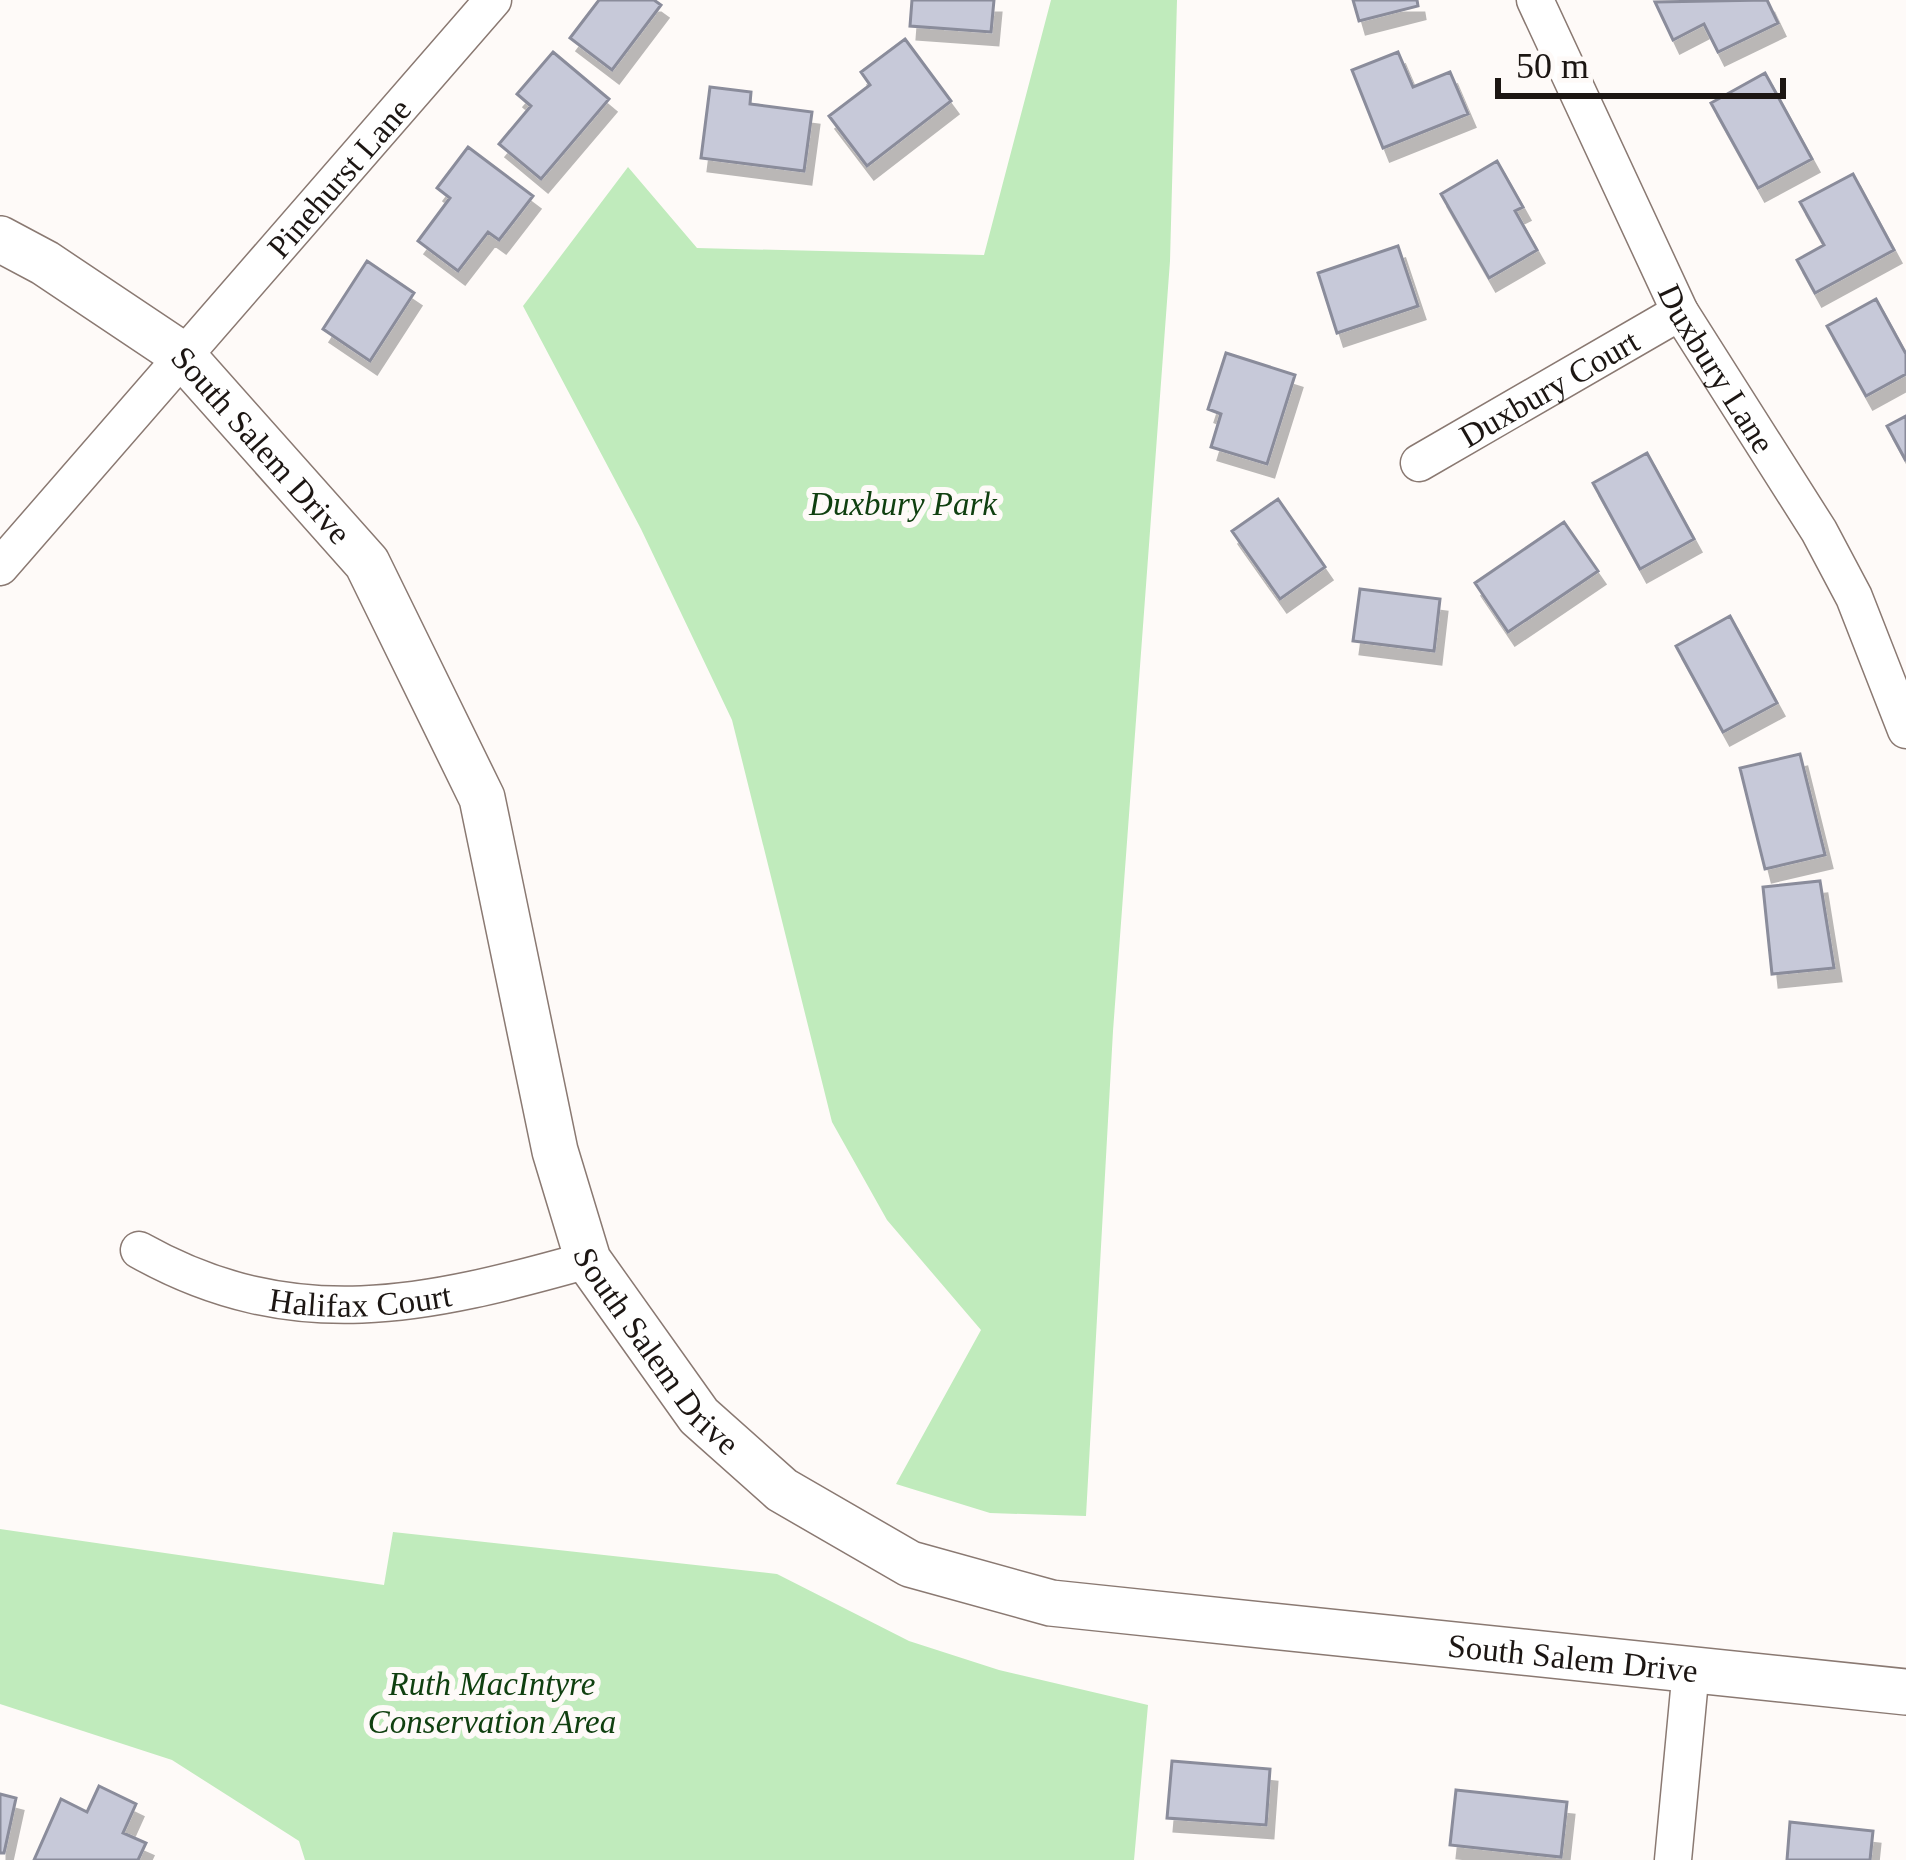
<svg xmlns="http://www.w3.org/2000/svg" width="1906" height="1860" font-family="Georgia,serif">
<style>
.green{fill:#c0ebbc}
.building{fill:#c7c9d9;stroke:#8a8c9b;stroke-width:3;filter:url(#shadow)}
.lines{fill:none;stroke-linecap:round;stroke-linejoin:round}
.minor-casing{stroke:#8a7972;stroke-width:39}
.tertiary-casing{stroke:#8a7972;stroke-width:48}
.minor{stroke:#fff;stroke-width:36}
.tertiary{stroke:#fff;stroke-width:45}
.labels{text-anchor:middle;stroke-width:12;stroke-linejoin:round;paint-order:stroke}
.street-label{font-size:33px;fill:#1c1613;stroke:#fefaf8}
.park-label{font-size:33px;font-style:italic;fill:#104010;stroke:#fefaf8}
</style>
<defs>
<filter id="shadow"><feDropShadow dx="7" dy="13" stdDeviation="0" flood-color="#0004"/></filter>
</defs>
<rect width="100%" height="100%" fill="#fefaf8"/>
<path class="green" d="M1051,0H1177L1170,261L1113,1031L1086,1516L990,1513L896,1484L981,1330L887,1220L832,1122L732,720L641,529L523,306L628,167L697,248L984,255Z
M0,1529L384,1585L393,1532L777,1574L909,1641L999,1670L1148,1705L1134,1860H305L299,1841L172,1760L0,1704Z"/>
<path class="building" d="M599,0H654L661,5L612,70L570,38Z
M912,0H994L991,32L910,26Z
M1353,0H1417L1418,6L1359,21Z
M1767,0L1778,23L1718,52L1704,24L1673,40L1655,2Z
M905,39L951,101L867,166L829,116L870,85L861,72Z
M553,52L609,99L541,179L499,144L531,106L517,94Z
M1398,52L1413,87L1450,72L1468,114L1383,148L1352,70Z
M1765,73L1812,159L1758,188L1711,103Z
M710,87L751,92L750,104L812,112L804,171L701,158Z
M468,147L533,196L499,240L488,232L458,271L418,241L450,198L437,188Z
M1497,161L1523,207L1515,211L1537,250L1489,278L1441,194Z
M1853,174L1894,250L1815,293L1797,260L1824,245L1800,202Z
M1398,246L1418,306L1337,333L1318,273Z
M367,261L414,293L370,361L323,329Z
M1876,299L1906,354V374L1866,396L1827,326Z
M1226,353L1295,375L1267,464L1211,447L1221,414L1208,409Z
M1906,416V461L1887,426Z
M1647,453L1694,539L1640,569L1593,483Z
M1278,499L1325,567L1280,599L1232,531Z
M1564,522L1598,571L1508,632L1475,583Z
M1360,589L1440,599L1434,651L1353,641Z
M1730,616L1777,703L1723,732L1676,646Z
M1800,754L1825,855L1765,869L1740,768Z
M1820,881L1834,968L1772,974L1763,887Z
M1172,1761L1270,1769L1266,1825L1167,1818Z
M99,1786L136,1804L123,1833L146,1843L138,1860H34L61,1799L87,1812Z
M1456,1790L1567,1802L1561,1857L1450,1845Z
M0,1794L16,1798L4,1853H0Z
M1790,1822L1873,1831L1870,1860H1787Z"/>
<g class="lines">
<g class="minor-casing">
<g id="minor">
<path id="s1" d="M1535,0L1680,312L1819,531L1854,597L1906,730"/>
<path id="s2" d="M1419,463L1680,312"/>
<path id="s3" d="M0,567L493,0"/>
<path id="s4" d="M139,1250C294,1337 428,1305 588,1260"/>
<path d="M1673,1860L1691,1669"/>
</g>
</g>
<g class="tertiary-casing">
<g id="tertiary">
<path id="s5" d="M0,239L45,263L181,354L367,563L482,798L555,1151L588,1260L699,1416L782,1490L910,1564L1051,1603L1906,1692"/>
</g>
</g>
<use href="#minor" class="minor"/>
<use href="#tertiary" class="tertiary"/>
</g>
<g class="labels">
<g class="street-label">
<text dy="12" stroke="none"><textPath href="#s3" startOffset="516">Pinehurst Lane</textPath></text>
<text dy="12" stroke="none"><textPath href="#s1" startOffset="411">Duxbury Lane</textPath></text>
<text dy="12" stroke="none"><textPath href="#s2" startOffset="150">Duxbury Court</textPath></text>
<text dy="12" stroke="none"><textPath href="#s5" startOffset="336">South Salem Drive</textPath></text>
<text dy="12" stroke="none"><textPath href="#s4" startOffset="231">Halifax Court</textPath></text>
<text dy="12" stroke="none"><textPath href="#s5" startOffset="1344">South Salem Drive</textPath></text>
<text dy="12" stroke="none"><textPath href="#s5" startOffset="2352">South Salem Drive</textPath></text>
</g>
<g class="park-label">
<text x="903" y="515">Duxbury Park</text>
<text x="492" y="1695">Ruth MacIntyre<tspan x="492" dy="38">Conservation Area</tspan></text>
</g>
</g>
<path d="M1498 78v18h285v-18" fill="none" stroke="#1c1613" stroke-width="6"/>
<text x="1516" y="78" font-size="36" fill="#1c1613" stroke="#fefaf8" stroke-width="9" paint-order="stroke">50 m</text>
</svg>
